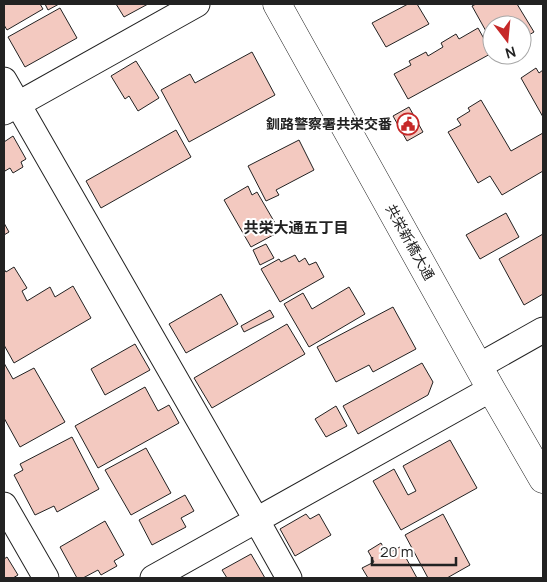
<svg xmlns="http://www.w3.org/2000/svg" width="547" height="582" font-family="Manrope,'Noto Sans JP',sans-serif">
<style>
.building{fill:#f3c9c0;stroke:#222}
.lines{fill:none;stroke-linecap:round;stroke-linejoin:round}
.street-casing{stroke:#222;stroke-width:27}
.secondary-casing{stroke:#222;stroke-width:29}
.street{stroke:#fff;stroke-width:25}
.secondary{stroke:#fff;stroke-width:28}
.labels{text-anchor:middle;stroke-width:4;stroke-linejoin:round;paint-order:stroke}
.poi-label{font-size:14px;font-weight:bold;fill:#222;stroke:#fff;text-anchor:end}
.street-label{font-size:14px;fill:#222;stroke:#fff}
.neighbourhood-label{font-size:15px;font-weight:bold;fill:#222;stroke:#fff}
</style>
<rect width="100%" height="100%" fill="#fff"/>
<path class="building" d="M4,4H40L43,9L7,30L4,25Z
M45,4H59L48,10Z
M116,4H148L124,17Z
M408,4H417L429,24L386,47L372,23Z
M476,4H517L534,32L522,39V25H492V42L472,6Z
M60,8L77,38L25,67L8,37Z
M478,28L492,53L408,99L394,74L411,65L409,61L426,52L428,56L443,47L441,43L456,34L459,39Z
M252,52L275,95L189,142L161,90L190,74L195,83Z
M136,61L159,98L138,111L129,96L125,99L111,76Z
M536,68L539,73L543,70V117L521,78Z
M481,100L511,151L543,133V171L502,195L490,176L478,183L448,132L461,125L457,119L470,111L468,108Z
M409,107L423,132L407,141L393,116Z
M176,130L191,157L101,208L86,181Z
M13,136L26,159L21,162L23,167L13,173L10,168L5,171L4,169V142Z
M299,140L314,170L276,190L279,195L266,201L248,166Z
M248,186L252,195L257,192L275,223L270,226L275,234L251,247L224,200Z
M506,213L519,237L480,259L466,235Z
M4,223L9,232L4,235Z
M543,234V294L524,305L499,259Z
M266,244L274,258L260,265L253,250Z
M295,255L299,262L305,258L309,265L316,262L324,277L280,302L261,269L279,259L281,262Z
M14,267L27,288L22,291L27,301L50,287L55,297L73,286L91,318L14,363L4,345V269L6,272Z
M349,287L365,314L309,347L284,304L303,293L312,309Z
M221,294L238,324L186,353L169,324Z
M393,307L416,349L373,372L369,365L336,382L317,347Z
M270,310L274,317L244,332L241,326Z
M287,324L305,354L212,408L194,378Z
M135,344L150,370L105,395L91,369Z
M4,363L13,379L34,368L65,422L20,447L4,418Z
M422,363L433,382L428,395L358,434L343,406Z
M145,387L158,411L169,405L179,423L98,468L75,426Z
M336,406L347,426L326,437L315,419Z
M72,437L99,489L57,512L54,506L35,515L14,475L23,470L20,464Z
M450,440L477,488L401,530L373,481L394,469L408,495L416,491L403,466Z
M146,448L171,493L131,515L105,470Z
M185,495L194,511L181,518L186,527L152,545L139,520Z
M306,514L310,519L319,514L331,535L295,556L280,529Z
M443,514L470,565L447,578H428L405,535Z
M105,521L124,555L114,561L117,566L101,575L98,570L83,578H77L60,547Z
M381,543L387,554L400,547L417,578H368L362,568L374,562L368,551Z
M251,554L265,578H227L222,570Z
M7,557L18,575L13,578H4V559Z"/>
<g class="lines">
<g class="street-casing">
<path id="street" d="M4,80L257,521L289,578
M4,112L197,4
M479,366L543,330
M4,505L46,578
M153,578L491,389"/>
</g>
<g class="secondary-casing">
<path id="secondary" d="M277,4L491,389L543,479"/>
</g>
<use href="#street" class="street"/>
<use href="#secondary" class="secondary"/>
</g>
<defs>
<g id="civic-ring" transform="scale(1.125)"><circle r="9.5" fill="#fff" stroke="#c62828" stroke-width="1.5"/><path d="M-.6-6.5H3V-4.5H.6V-3L4-1V1h2V6H-6V1h2V-1L-.6-3ZM-1.2 2.5V6h2.4V2.5Z" fill="#c62828"/></g>
</defs>
<g fill-rule="evenodd">
<use href="#civic-ring" x="408" y="124"/>
</g>
<g class="labels">
<g class="poi-label">
<text x="392" y="129">釧路警察署共栄交番</text>
</g>
<g class="street-label">
<text transform="translate(410 242) rotate(61)" y="5">共栄新橋大通</text>
</g>
<g class="neighbourhood-label">
<text x="296" y="233">共栄大通五丁目</text>
</g>
</g>
<rect width="547" height="582" fill="none" stroke="#222222" stroke-width="10"/>
<g transform="translate(507 40) rotate(164)"><circle r="24" fill="#ffffff" stroke="#a7a7a7"/>
<path d="M0-4L9 19L0 12L-9 19Z" fill="#c62828"/>
<text y="-8" font-size="14" font-weight="bold" text-anchor="middle" fill="#222222">N</text>
</g>
<path d="M372 557v8h84v-8" fill="none" stroke="#222222" stroke-width="2.5"/>
<text x="380" y="557" font-size="15" fill="#222222" stroke="#ffffff" stroke-width="4" paint-order="stroke">20 m</text>
</svg>
